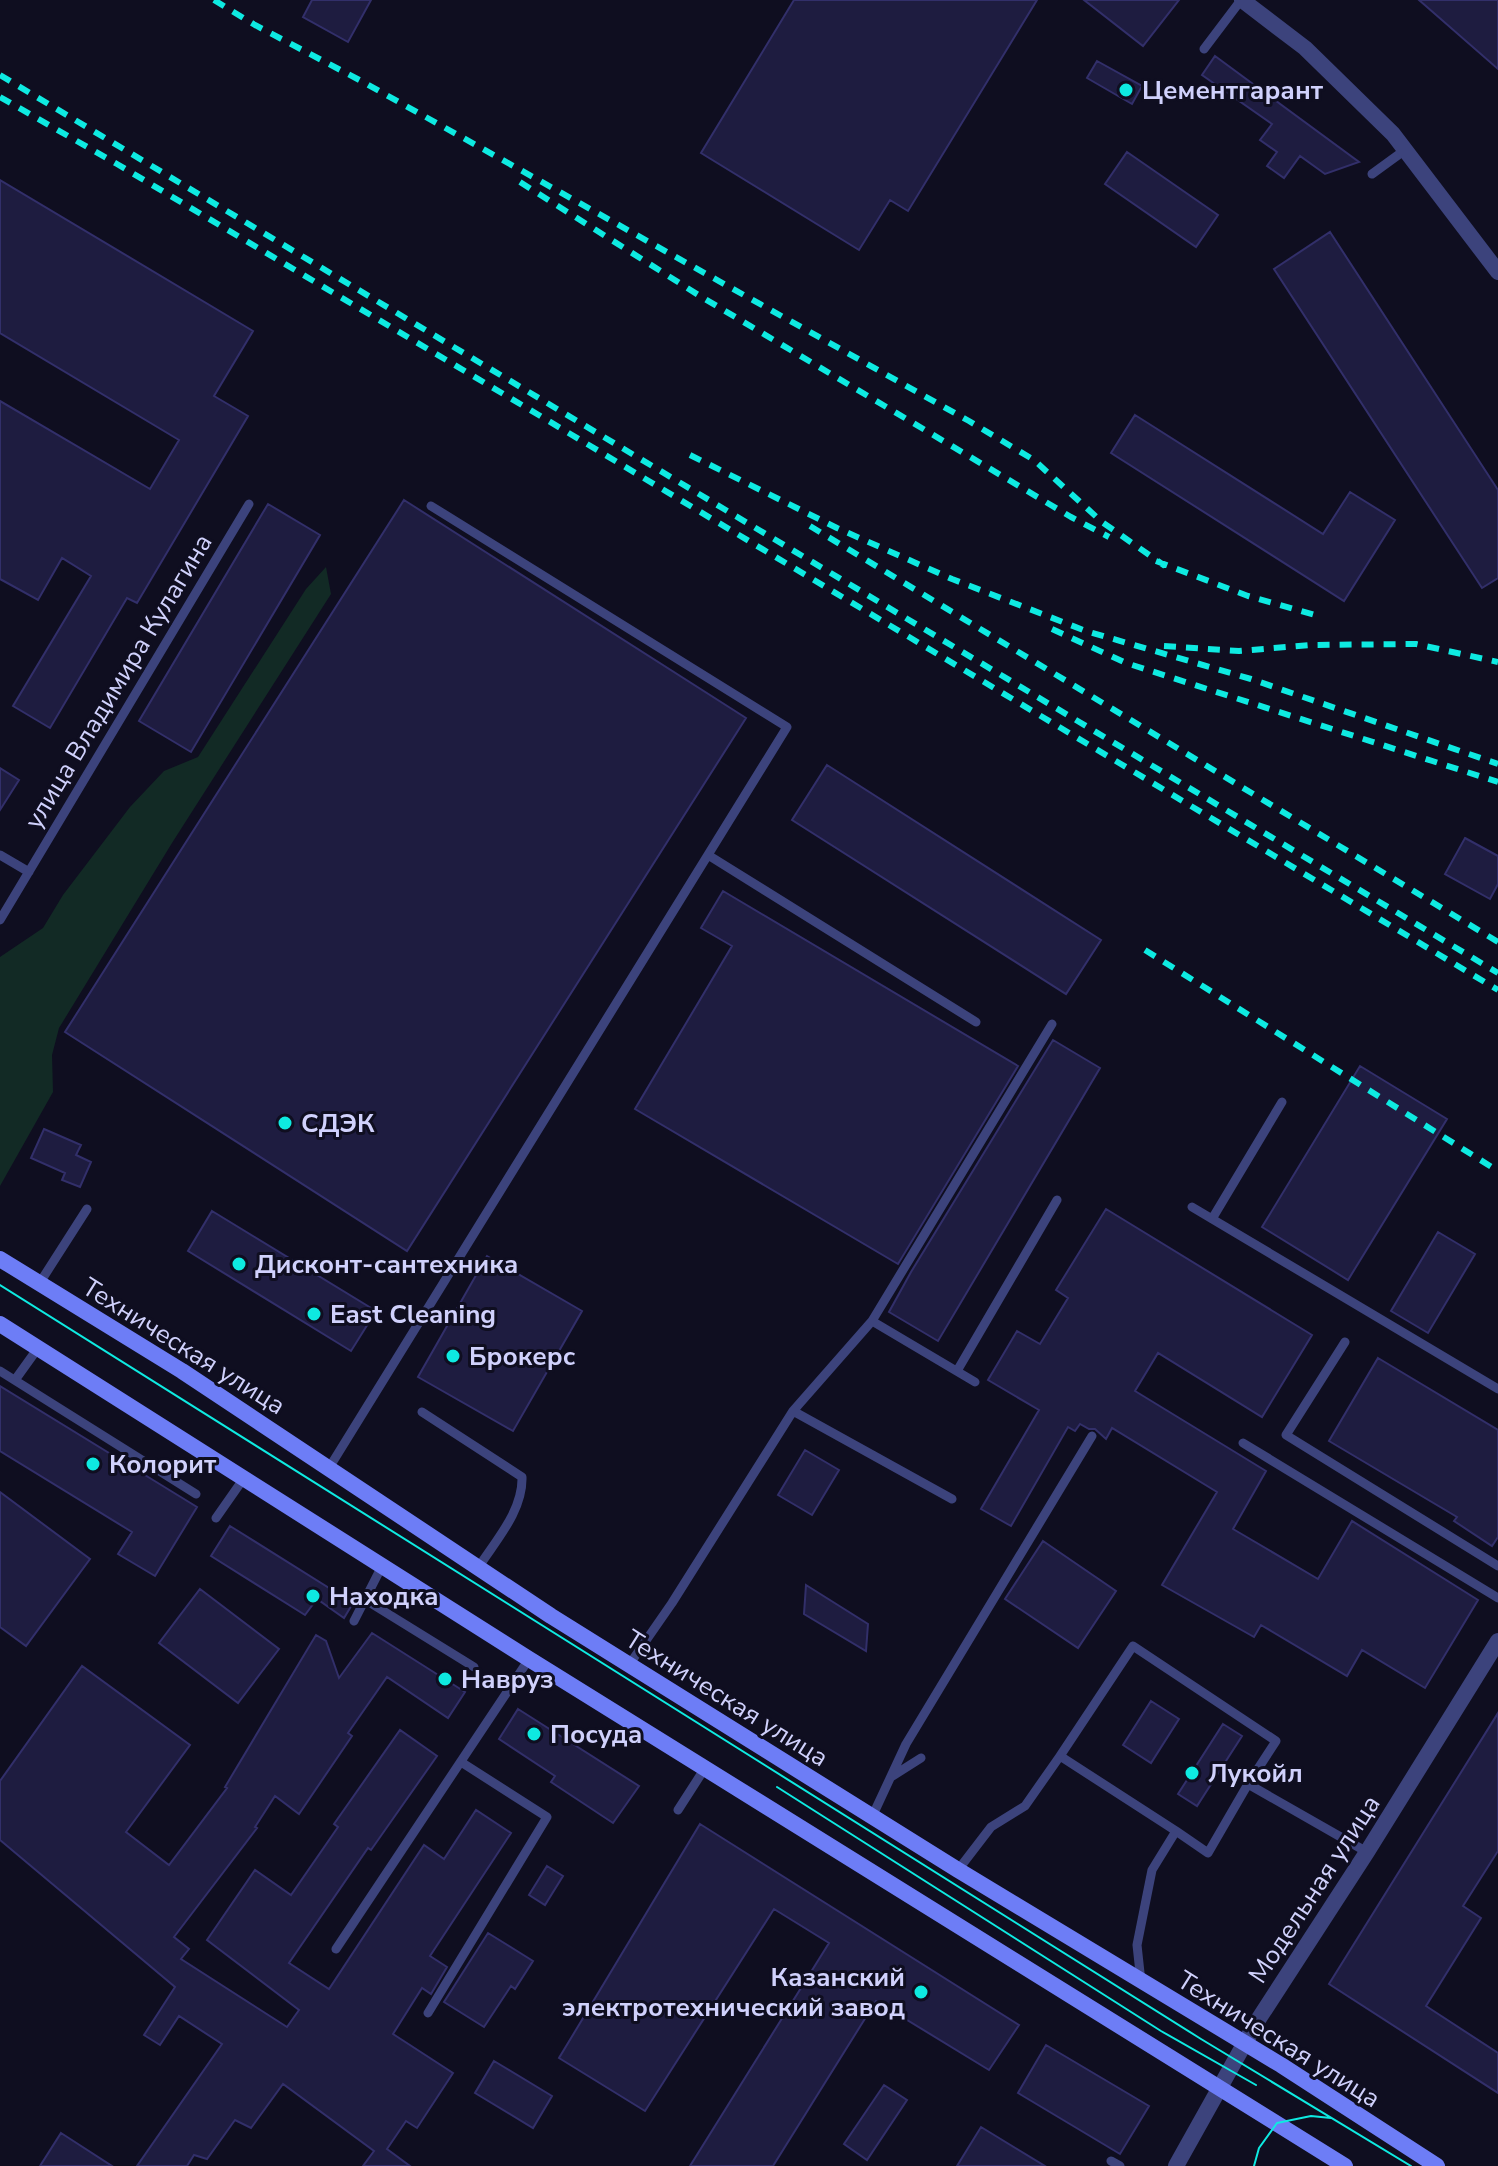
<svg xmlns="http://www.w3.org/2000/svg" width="1498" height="2166" font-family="'Nunito Sans',sans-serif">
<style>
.green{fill:#122a25}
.building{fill:#1e1c40;stroke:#322f6a;stroke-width:2}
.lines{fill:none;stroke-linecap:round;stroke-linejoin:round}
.service{stroke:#3c437c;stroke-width:9}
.tertiary{stroke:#3c437c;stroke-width:16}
.secondary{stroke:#6d7df6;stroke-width:16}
.tram{stroke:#0eeae1;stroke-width:2}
.rail{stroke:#0eeae1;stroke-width:6;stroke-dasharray:12 10;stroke-linecap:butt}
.poi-dot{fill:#0eeae1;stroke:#0f0e20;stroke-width:3}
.labels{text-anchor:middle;stroke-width:6;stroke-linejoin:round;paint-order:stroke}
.poi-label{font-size:26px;font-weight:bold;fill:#d0d1fc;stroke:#0f0e20;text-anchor:start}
.street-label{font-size:26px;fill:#d0d1fc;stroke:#0f0e20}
</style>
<rect width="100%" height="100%" fill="#0f0e20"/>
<path class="green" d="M326,567L331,594L172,843L59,1028L52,1055L53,1092L0,1186V957L43,928L63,895L130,807L164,771L198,757L306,589Z"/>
<path class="building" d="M312,0H371L348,42L303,17Z
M794,0H1037L908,211L890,200L859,250L701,153Z
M1084,0H1179L1143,46Z
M1419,0H1498V69Z
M1215,56L1359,162L1325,174L1300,156L1284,178L1267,166L1277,152L1260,140L1272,124L1202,75Z
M1097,61L1142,86L1132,104L1087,78Z
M1127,152L1218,215L1196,247L1105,184Z
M0,180L253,331L214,396L248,416L137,603L127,598L50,728L13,706L91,576L62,558L38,600L0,579V401L150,489L179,440L0,333Z
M1330,232L1498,490V578L1482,588L1274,269Z
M1135,415L1323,534L1350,492L1395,520L1344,601L1111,453Z
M404,500L746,718L407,1251L65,1032Z
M268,504L320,535L191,752L139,721Z
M827,765L1101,940L1066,994L792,820Z
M0,768L19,780L0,810Z
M1465,838L1498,856V884L1490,899L1445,874Z
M723,891L1018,1066L898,1264L635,1109L732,946L701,928Z
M1053,1040L1100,1068L938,1341L889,1312L911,1272Z
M1360,1066L1447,1119L1348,1280L1262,1227Z
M44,1129L81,1145L76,1155L91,1162L80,1187L62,1180L65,1173L31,1158Z
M1106,1209L1312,1335L1262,1417L1158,1353L1135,1391L1266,1471L1233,1529L1318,1579L1352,1521L1478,1600L1425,1688L1362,1650L1347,1676L1261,1625L1254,1637L1162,1585L1217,1492L1112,1428L1106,1439L1095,1429H1089L1080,1424L1075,1431L1068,1427L1011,1526L981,1509L1039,1410L988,1380L1017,1331L1040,1344L1068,1298L1056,1290Z
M212,1211L376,1311L351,1351L188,1251Z
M1438,1232L1475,1254L1428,1333L1391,1311Z
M487,1256L582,1311L513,1431L418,1377Z
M1378,1358L1498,1430V1537L1492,1546L1454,1521L1457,1517L1329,1441Z
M0,1386L197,1507L155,1576L118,1554L132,1532L0,1451Z
M805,1450L839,1470L812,1515L778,1495Z
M0,1492L90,1559L26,1646L0,1627Z
M230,1526L353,1603L344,1618L317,1599L305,1615L211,1556Z
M1043,1541L1116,1591L1078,1648L1005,1599Z
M806,1585L868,1624L866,1651L804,1614Z
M200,1589L279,1649L238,1703L159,1643Z
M372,1633L465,1692L448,1718L387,1677L348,1733L352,1736L299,1814L275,1796L255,1827L257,1828L174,1937L189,1949L181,1959L287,2027L299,2010L207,1940L255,1870L291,1895L338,1827L334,1824L400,1730L437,1756L371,1850L368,1848L289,1963L329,1989L424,1845L444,1859L476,1810L511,1833L430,1956L447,1967L431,1994L422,1988L393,2034L453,2073L417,2128L406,2121L387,2149L410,2166H363L374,2151L283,2084L251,2128L235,2120L207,2159L194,2155L187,2166H137L222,2044L179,2016L160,2045L144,2035L175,1987L0,1840V1781L82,1666L190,1745L126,1832L169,1865L227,1788L225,1787L316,1635L326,1641L339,1678Z
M1151,1701L1179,1719L1151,1763L1123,1745Z
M518,1709L639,1786L613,1823L551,1782L555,1776L499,1739Z
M1498,1713V1851L1463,1906L1481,1918L1426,2006L1498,2053V2093L1329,1984Z
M1223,1724L1242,1736L1197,1806L1178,1794Z
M700,1824L1019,2025L989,2070L876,2001L773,2166H690L829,1943L774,1909L645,2111L559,2058Z
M547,1866L563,1876L545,1905L529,1895Z
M488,1933L533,1961L515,1989L511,1986L484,2027L444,2002Z
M1046,2045L1149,2106L1120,2154L1018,2093Z
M494,2061L552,2096L533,2128L475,2093Z
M884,2085L907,2100L867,2160L844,2144Z
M981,2127L1045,2166H957Z
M61,2133L112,2166H40Z"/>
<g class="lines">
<path class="service" d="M1204,49L1241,0
M1372,174L1405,150
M0,855L29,872
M708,855L976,1022
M0,920L249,504
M1192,1207L1498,1389
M1212,1219L1282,1102
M39,1284L87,1209
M872,1321L975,1382
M1345,1342L1286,1435L1498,1566
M0,1371L196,1494
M957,1371L1057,1200
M15,1380L38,1348
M793,1411L952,1499
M422,1412L522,1477C523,1511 496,1540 478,1568
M1243,1443L1498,1598
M329,1468L787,727L431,506
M216,1518L244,1478
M364,1599L474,1667
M354,1621L382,1566
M629,1665L672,1603L793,1411L872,1321L1052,1024
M1060,1756L1133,1646L1276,1741L1248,1784
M891,1777L921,1758
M678,1810L705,1768
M872,1817L906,1744L1092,1436
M1176,1831L1208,1853L1248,1784L1367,1852
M958,1870L991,1827L1025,1806L1060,1756L1176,1831L1152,1870L1137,1945L1141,1982
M336,1949L529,1659
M428,2013L547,1817L461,1762
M1111,2161L1120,2166"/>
<path class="tertiary" d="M1242,0L1305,48L1393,134L1498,272
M1176,2166L1256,2023L1367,1852L1498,1641"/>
<path class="secondary" d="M0,1259L182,1371L551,1616L958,1870L1281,2065L1437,2166
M0,1324L529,1659L1345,2166"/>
<path class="tram" d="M0,1285L1201,2039L1411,2166
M777,1787L1161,2031L1256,2085
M1254,2166L1259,2148L1277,2123L1311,2116L1331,2118"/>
<path class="rail" d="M214,0L255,25L365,83L969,421L1034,460L1102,522L1165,566
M0,75L1498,973
M0,97L117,164L537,414L1498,990
M520,182L700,296L1071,517L1109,537
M690,455L837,528L952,579L1086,631L1251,679L1498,764
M810,526L1498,942
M1156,561L1248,596L1322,617
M1052,629L1126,663L1498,782
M1164,646L1239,651L1310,645L1416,644L1498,662
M1145,950L1498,1171"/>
</g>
<g class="poi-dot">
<circle cx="1126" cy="90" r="8"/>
<circle cx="285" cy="1123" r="8"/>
<circle cx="239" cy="1264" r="8"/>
<circle cx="314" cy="1314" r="8"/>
<circle cx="453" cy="1356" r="8"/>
<circle cx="93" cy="1464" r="8"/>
<circle cx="313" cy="1596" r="8"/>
<circle cx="445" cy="1679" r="8"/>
<circle cx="534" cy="1734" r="8"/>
<circle cx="1192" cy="1773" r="8"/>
<circle cx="921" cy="1992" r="8"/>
</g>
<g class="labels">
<g class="poi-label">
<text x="1142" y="99">Цементгарант</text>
<text x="301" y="1132">СДЭК</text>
<text x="255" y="1273">Дисконт-сантехника</text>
<text x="330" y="1323">East Cleaning</text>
<text x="469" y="1365">Брокерс</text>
<text x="109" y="1473">Колорит</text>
<text x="329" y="1605">Находка</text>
<text x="461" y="1688">Навруз</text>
<text x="550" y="1743">Посуда</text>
<text x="1208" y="1782">Лукойл</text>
<text x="905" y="1986" text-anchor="end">Казанский<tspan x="905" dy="30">электротехнический завод</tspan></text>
</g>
<g class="street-label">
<text transform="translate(118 681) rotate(-59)" y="9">улица Владимира Кулагина</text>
<text transform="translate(184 1346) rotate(32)" y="9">Техническая улица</text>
<text transform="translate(727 1698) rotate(32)" y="9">Техническая улица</text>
<text transform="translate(1314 1889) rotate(-57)" y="9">Модельная улица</text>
<text transform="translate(1279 2039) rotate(32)" y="9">Техническая улица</text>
</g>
</g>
</svg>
